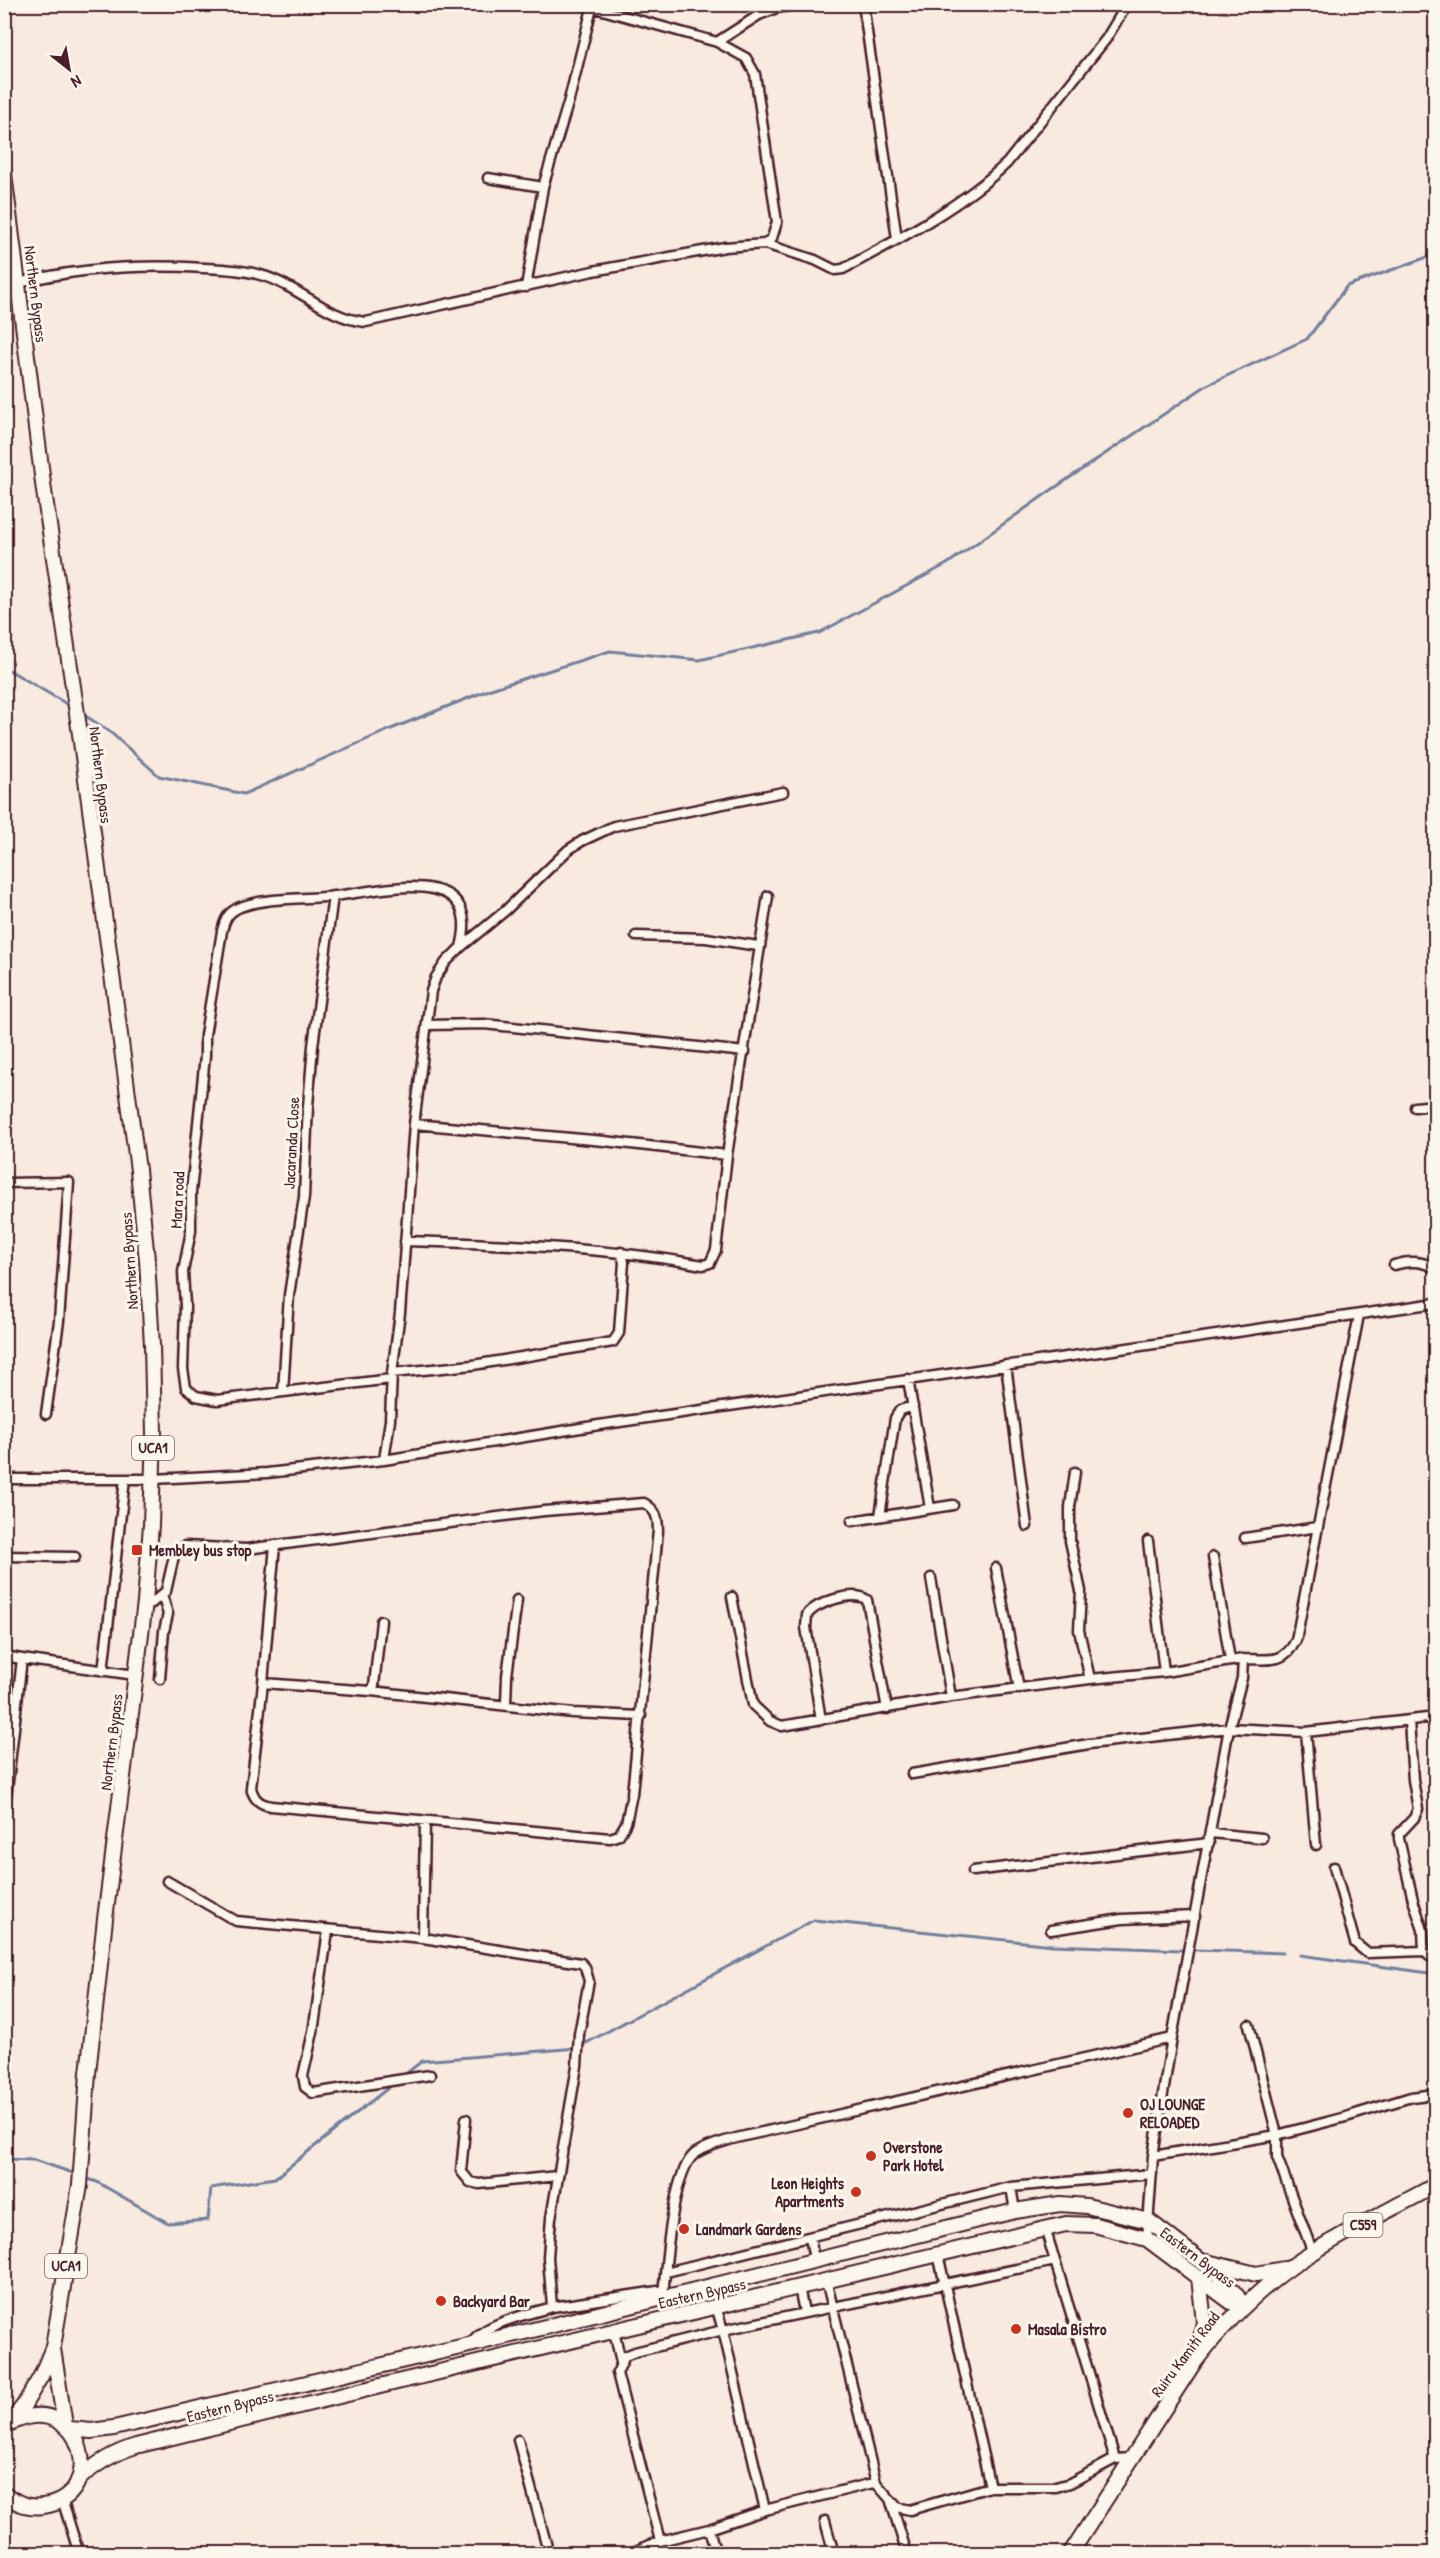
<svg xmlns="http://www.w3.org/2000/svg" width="1440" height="2558" font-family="'Patrick Hand',sans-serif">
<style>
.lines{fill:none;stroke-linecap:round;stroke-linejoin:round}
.stream{stroke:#727f9d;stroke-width:3}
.minor-casing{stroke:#4a1f2b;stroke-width:13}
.primary-casing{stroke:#4a1f2b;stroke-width:18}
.minor{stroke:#fbf7ec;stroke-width:8}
.primary{stroke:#fbf7ec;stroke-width:14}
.poi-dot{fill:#c8321e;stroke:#fbf7ec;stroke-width:2}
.labels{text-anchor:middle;stroke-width:6;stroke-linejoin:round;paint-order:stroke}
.shield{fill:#fbf7ec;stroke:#7f6065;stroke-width:1.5}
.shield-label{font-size:15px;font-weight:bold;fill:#4a1f2b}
.street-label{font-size:16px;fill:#4a1f2b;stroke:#fbf7ec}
.poi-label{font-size:16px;font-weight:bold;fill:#4a1f2b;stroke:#fbf7ec;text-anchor:start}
</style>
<rect width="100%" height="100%" fill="#f8eade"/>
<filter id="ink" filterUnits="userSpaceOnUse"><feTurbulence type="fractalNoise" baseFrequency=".0167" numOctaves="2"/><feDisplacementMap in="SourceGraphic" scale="12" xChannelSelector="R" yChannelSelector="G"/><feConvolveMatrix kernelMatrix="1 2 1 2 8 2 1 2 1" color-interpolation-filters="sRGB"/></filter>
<g filter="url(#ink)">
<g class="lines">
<path class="stream" d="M4,667L70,706
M81,713L109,731L159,776L244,794L386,731L491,689L610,651L699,660L819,633L947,564L1050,491L1207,385L1307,339L1347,286L1436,254
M1196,1950L1283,1953
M1300,1955L1436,1974
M403,2076L422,2061L577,2048L814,1920L1053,1945L1181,1950
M4,2159L34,2160L76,2174
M85,2178L97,2182L168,2223L208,2220L211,2188L275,2178L393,2084"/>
<g class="minor-casing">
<path id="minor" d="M581,4L717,42L746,58L755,74L777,222L772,238L765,244
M863,4L897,239
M717,42L759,15L777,8L800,4
M488,178L543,187
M18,283C79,268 142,264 204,268C225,269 247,270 267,277C302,289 329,319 366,322L593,271L725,247L765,244L815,260L835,270L843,269C899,239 961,207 1007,163L1106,39L1127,4
M526,287L543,187L569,100L592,8
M636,936L706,938L758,946
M427,1025L484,1024L745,1052
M1415,1107L1436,1105
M414,1124L604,1141L727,1155
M4,1183L69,1182L59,1321L46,1414
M405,1241C505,1244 604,1247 703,1265L710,1263L716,1250L727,1155L768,896
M1394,1265C1410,1260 1421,1261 1436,1268
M1006,1365L1027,1526
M392,1373L473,1365L613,1342L619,1333L624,1262L621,1252
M391,1379L217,1400L196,1396L186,1388L183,1369L185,1306L183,1272L191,1231V1192L205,1056V1035L222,931C225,919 228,912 240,907C271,896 304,900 335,896C383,890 483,863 461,947
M908,1379L930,1508
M283,1392L289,1295L304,1197L308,1106L313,1046L333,896
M384,1460L390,1420L392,1373L400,1313L414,1124L431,991L436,977L446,962L461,947L505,911L568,850L582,841L614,826L783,792
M1075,1472L1070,1507V1541L1081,1591L1079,1630L1090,1679
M4,1479H153L267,1473L384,1460L599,1425L1436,1303
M880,1516L895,1418L900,1410L913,1406
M852,1521L953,1505
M1245,1538L1318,1527
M1148,1541L1164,1672
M4,1556L75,1557
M1213,1557L1230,1660
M996,1568L1019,1689
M931,1578L951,1697
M732,1597L753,1705L770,1721L782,1726L951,1697L1090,1679L1164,1672L1243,1659
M145,1602L152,1603L166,1591L174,1556L176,1551L185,1546L246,1549L544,1511L644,1503C656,1510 658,1517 658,1531L632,1794L626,1823L619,1835L610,1838L271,1806C259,1804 254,1799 251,1788L263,1683L371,1691L374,1686L381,1621
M4,1656L22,1659
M103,1671L125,1479
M160,1679L164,1631L168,1614L162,1595
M263,1683L275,1545
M371,1691L573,1713L641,1716
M506,1704L507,1676L517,1600
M821,1720L806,1627L807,1615C816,1602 854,1590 867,1600L887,1709
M1409,1721L1413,1780L1418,1809L1414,1818L1399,1834V1839L1413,1900L1423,1930L1424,1951L1429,1956L1436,1955
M1306,1732L1316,1845
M912,1774L1089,1744L1229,1728L1306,1732L1436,1717
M4,1816L22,1659L135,1675
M425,1822L423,1938L581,1963L585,1967L589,1981L579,2034L577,2066L551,2218L548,2257L552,2307L664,2290
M1211,1833L1262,1838
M1334,1867L1355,1943L1367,1953L1424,1951
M973,1871L1209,1843
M167,1881L236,1921L423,1938
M1051,1930L1122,1919L1195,1916
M328,1931L313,2032L303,2076L305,2087L313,2093L430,2075
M466,2119L461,2171L470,2182L479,2184L557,2176
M1153,2156L1277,2135L1249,2025
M1011,2187L1015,2211
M1045,2228L1115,2459
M810,2237L814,2260
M1147,2239L1153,2156L1172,2038L1229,1728L1242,1678L1243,1659C1268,1659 1284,1665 1296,1640L1359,1315
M1313,2253L1277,2157V2135L1346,2117L1411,2097L1436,2094
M938,2254L990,2487
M666,2272L1011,2187L1152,2174
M826,2280L876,2483
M799,2287L804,2312
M663,2295C666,2267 672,2168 696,2153C717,2140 756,2134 780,2128L1172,2038
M716,2306L723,2330L1055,2261
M614,2331L621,2362
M470,2345C480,2324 529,2314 552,2307
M518,2440L549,2554
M62,2499L79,2554
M891,2502L907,2554
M825,2521L834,2554
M709,2529L765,2510L869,2484L876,2483L897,2507L910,2510L990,2487H1056L1070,2483L1115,2459L1132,2458
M660,2541L709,2529L716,2554
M628,2554L660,2541L617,2373L625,2356L635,2352L723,2330L765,2510"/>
</g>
<g class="primary-casing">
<path id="primary" d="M4,174L44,491L80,734L138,1170L147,1260L152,1345L154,1433L151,1525L145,1602L105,1919L88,2073L80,2185L53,2347L41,2376L24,2405L10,2423
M1207,2262L1256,2274L1284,2269
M53,2349L65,2425
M1197,2354L1204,2322L1199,2278
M70,2429L91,2431L114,2428L533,2330L1015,2211L1060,2204L1087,2206L1149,2221L1218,2274L1237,2296L1243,2306
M78,2480C96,2463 113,2453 136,2446L380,2386L1066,2224L1095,2225L1147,2239L1231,2302L1243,2306
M4,2493C15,2503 29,2508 43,2506C110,2497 83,2389 13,2422
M1070,2554L1193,2364C1222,2326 1255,2292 1295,2264C1339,2234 1389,2211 1436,2185"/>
</g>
<use href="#minor" class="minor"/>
<use href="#primary" class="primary"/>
</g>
</g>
<g class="poi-dot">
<rect x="131" y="1544" width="12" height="12" rx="3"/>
<circle cx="1128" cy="2113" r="6"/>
<circle cx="871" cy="2156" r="6"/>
<circle cx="856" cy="2192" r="6"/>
<circle cx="684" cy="2229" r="6"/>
<circle cx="441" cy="2301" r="6"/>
<circle cx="1016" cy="2329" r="6"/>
</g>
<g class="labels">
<g class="shield">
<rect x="132" y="1436" width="42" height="24" rx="4.5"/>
<rect x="1343.5" y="2213" width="39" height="24" rx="4.5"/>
<rect x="45" y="2254" width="42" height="24" rx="4.5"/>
</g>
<g class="shield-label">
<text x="153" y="1453">UCA1</text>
<text x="1363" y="2230">C559</text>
<text x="66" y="2271">UCA1</text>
</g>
<g class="street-label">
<text transform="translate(36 294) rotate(83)" y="6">Northern Bypass</text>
<text transform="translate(101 775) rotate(83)" y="6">Northern Bypass</text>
<text transform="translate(291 1143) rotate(-87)" y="6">Jacaranda Close</text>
<text transform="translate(177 1200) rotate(-87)" y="6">Mara road</text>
<text transform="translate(129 1261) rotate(-94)" y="6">Northern Bypass</text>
<text transform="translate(111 1742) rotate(-83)" y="6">Northern Bypass</text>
<text transform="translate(1198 2257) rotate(37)" y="6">Eastern Bypass</text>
<text transform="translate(702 2293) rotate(-13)" y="6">Eastern Bypass</text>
<text transform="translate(1185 2354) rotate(-53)" y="6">Ruiru Kamiti Road</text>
<text transform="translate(230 2406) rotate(-14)" y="6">Eastern Bypass</text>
</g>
<g class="poi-label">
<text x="149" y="1556">Membley bus stop</text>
<text x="1140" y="2110">OJ LOUNGE<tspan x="1140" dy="18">RELOADED</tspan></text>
<text x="883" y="2153">Overstone<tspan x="883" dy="18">Park Hotel</tspan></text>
<text x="844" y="2189" text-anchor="end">Leon Heights<tspan x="844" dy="18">Apartments</tspan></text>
<text x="696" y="2235">Landmark Gardens</text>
<text x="453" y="2307">Backyard Bar</text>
<text x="1028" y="2335">Masala Bistro</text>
</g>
</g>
<rect width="1440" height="2558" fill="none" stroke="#fbf7ec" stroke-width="24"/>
<rect x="12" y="12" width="1416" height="2534" fill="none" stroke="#4a1f2b" stroke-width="2" filter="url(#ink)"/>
<g transform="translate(69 69) rotate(149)" stroke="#fbf7ec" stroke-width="4.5" paint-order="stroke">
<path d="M0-4.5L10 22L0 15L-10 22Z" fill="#4a1f2b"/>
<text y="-9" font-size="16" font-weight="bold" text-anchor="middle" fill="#4a1f2b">N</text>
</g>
</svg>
